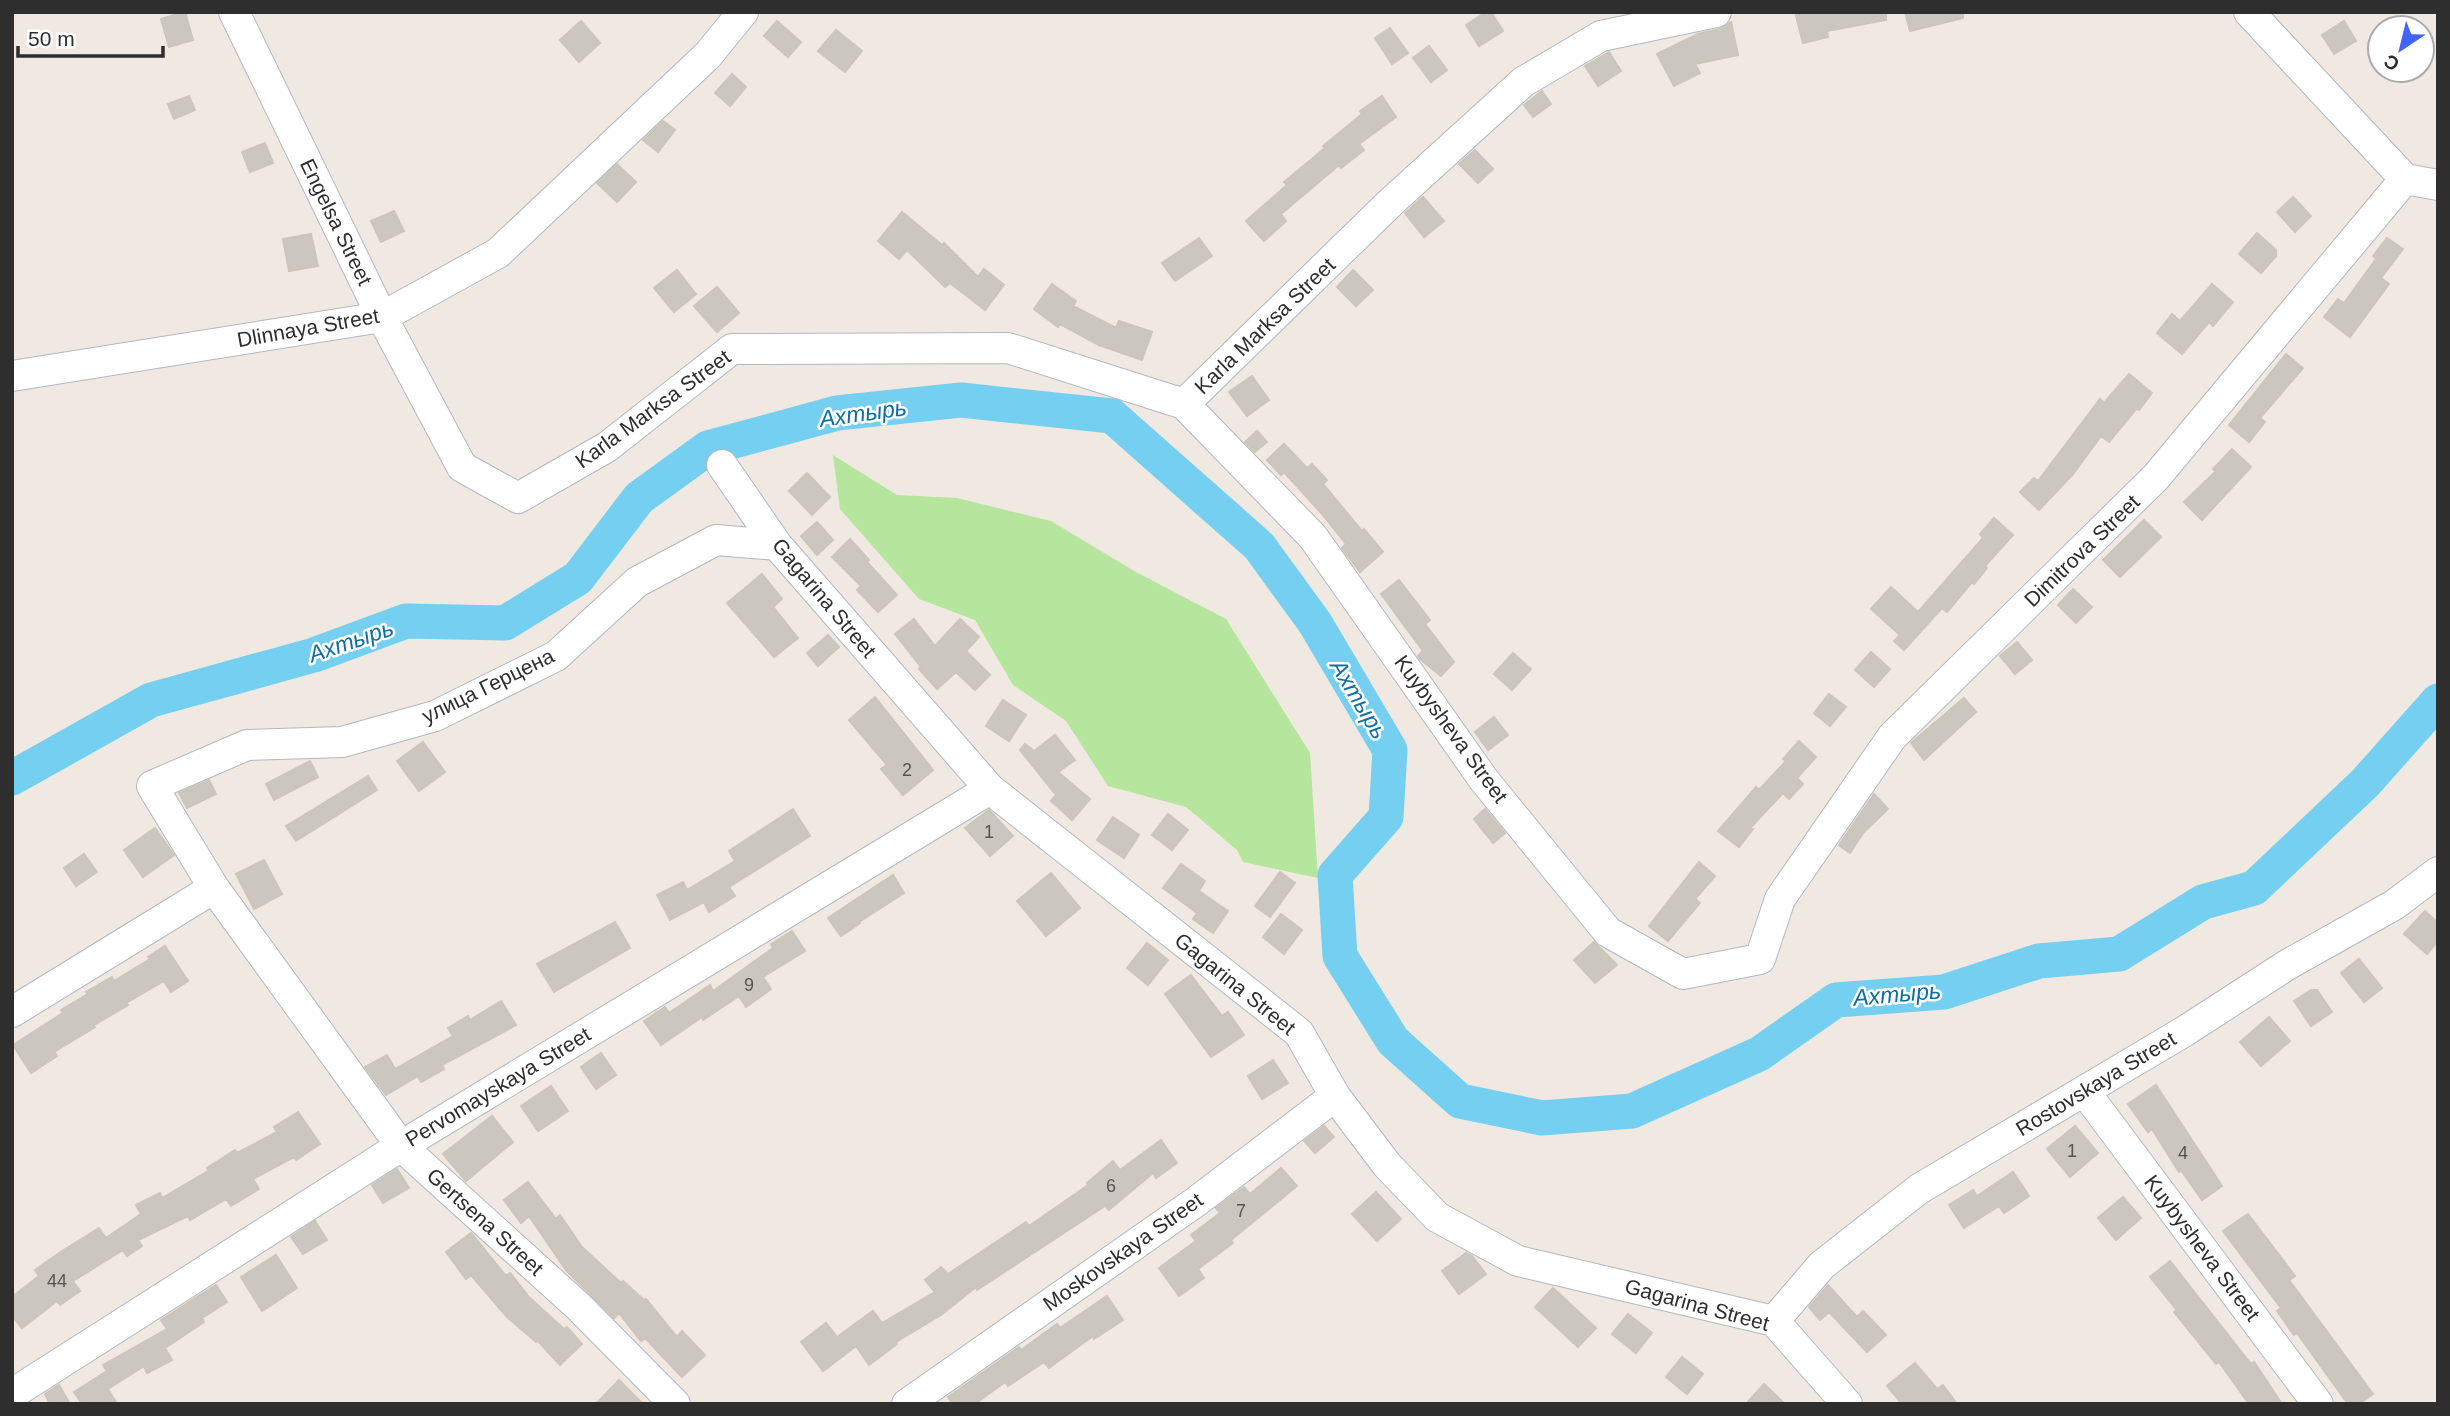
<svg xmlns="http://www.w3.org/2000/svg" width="2450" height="1416" font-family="Arial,sans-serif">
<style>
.green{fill:#b6e59e}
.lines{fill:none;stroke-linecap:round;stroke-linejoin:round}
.river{stroke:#75cff0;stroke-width:35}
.building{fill:#cbc7bf;stroke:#cbc5ba;stroke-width:2}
.minor-casing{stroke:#b4b7c1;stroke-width:32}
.minor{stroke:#fff;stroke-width:30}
.labels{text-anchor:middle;stroke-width:5;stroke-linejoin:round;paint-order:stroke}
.number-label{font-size:18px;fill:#555452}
.street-label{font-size:21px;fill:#2e2e2e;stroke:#fff}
.water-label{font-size:23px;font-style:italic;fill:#0d6fa3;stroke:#fff}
</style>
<rect width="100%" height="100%" fill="#efe9e1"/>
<path class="green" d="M833,455L897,495L957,498L1051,521L1136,572L1226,619L1310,753L1318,878L1243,862L1237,850L1186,807L1108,786L1066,721L1013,685L975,620L919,599L840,509Z"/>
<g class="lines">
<path class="river" d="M12,778L151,700L314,655L406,621L505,623L578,578L639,498L708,448L837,413L961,400L1112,416L1259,546L1315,623L1390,750L1386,817L1335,875L1340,956L1393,1041L1460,1101L1542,1118L1632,1111L1759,1054L1836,1000L1944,992L2039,961L2119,954L2203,902L2254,888L2365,783L2438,701"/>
</g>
<path class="building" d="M185,12L193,40L169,47L161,19Z
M1486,12H1491L1503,31L1479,46L1466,25Z
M1795,12H1886V20L1827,31L1828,37L1803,43Z
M1905,12H1963V18L1910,31Z
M581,21L600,43L579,62L560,40Z
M777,21L801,42L788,57L764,36Z
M2344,21L2356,41L2334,54L2322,35Z
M1731,22L1738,55L1695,64L1700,73L1674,86L1657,54L1698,34L1720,29Z
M1390,28L1408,53L1392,64L1375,38Z
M836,30L862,51L845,72L818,51Z
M1429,46L1447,70L1431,82L1413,58Z
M1609,52L1621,71L1598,86L1585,66Z
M732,74L746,87L730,106L715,93Z
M1542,91L1551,104L1533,117L1524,105Z
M189,96L195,110L174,119L168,104Z
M1382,96L1396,117L1359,144L1364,150L1341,168L1339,165L1281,214L1286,221L1264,241L1246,221L1287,185L1284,182L1325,148L1323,146L1362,114L1360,111Z
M663,121L675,130L658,152L643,140Z
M265,143L273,163L250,172L242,152Z
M1475,150L1493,169L1478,183L1459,164Z
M617,164L636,182L617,202L597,183Z
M1423,197L1444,221L1424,237L1405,213Z
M2293,197L2311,216L2295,232L2277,212Z
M394,211L404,231L381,242L371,221Z
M902,212L942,245L944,243L978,277L984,269L1004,285L985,310L950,283L945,287L907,250L899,259L878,241Z
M2257,233L2276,250V256L2261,273L2239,254Z
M311,234L318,266L289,271L283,239Z
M1199,238L1212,256L1175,281L1162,263Z
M2387,238L2403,249L2381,278L2389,284L2350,337L2324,317L2338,299L2344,303L2376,259L2373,256Z
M677,270L696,294L674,312L654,288Z
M1353,270L1373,290L1356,306L1337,287Z
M1052,284L1076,301L1073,306L1116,328L1119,321L1152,332L1142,360L1099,345L1060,324L1058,327L1034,309Z
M2212,284L2233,302L2213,326L2209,322L2182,354L2157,333L2172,314L2180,321Z
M717,287L739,313L717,332L694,306Z
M2286,354L2303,368L2260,418L2265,422L2249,442L2229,425Z
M2129,374L2152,393L2139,410L2137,408L2109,442L2101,436L2073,474L2039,510L2020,492L2034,478L2038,481L2100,399L2104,403Z
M1252,376L1269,400L1247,416L1229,392Z
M1257,431L1267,442L1255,452L1245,442Z
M1284,444L1307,468L1312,464L1327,480L1323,484L1362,531L1364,529L1383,552L1360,572L1342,548L1346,544L1322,514L1284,472L1281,475L1267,460Z
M2232,449L2251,467L2202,520L2184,502L2216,471L2213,469Z
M807,473L830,497L812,515L789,491Z
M1994,518L2013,535L1985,566L1987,568L1974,584L1972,582L1947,612L1942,608L1904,650L1894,641L1900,635L1871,609L1891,587L1918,612L1983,538L1980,534Z
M2144,520L2161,537L2120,577L2103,560Z
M817,522L833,540L817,555L801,536Z
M850,539L869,560L867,562L897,595L878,612L857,590L861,586L832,557Z
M762,574L782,599L773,607L798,638L774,657L727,603Z
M1399,580L1430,620L1425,624L1454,662L1441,676L1419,658L1418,656L1423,651L1381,594Z
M2073,589L2092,607L2076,623L2058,605Z
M914,619L935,646L960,619L979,637L966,651L990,675L975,690L956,672L937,689L919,669L921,667L895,634Z
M828,635L839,647L818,666L807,653Z
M2017,642L2032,660L2015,674L2000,656Z
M1871,652L1890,669L1874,687L1855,670Z
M1513,653L1531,669L1512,690L1494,674Z
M1829,694L1846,707L1830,726L1814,713Z
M875,697L933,770L903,795L881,769L887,765L849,720Z
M1964,698L1976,712L1924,760L1911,743Z
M1003,700L1026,715L1009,741L986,726Z
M1494,717L1508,735L1488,750L1475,732Z
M1055,735L1075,760L1058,772L1090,799L1072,820L1051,801L1056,795L1020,750L1025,744L1034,751Z
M1799,741L1816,757L1797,778L1803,784L1789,799L1783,793L1750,828L1753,829L1739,847L1718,831L1756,787L1759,790L1786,761L1783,759Z
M423,742L445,772L419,791L397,761Z
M310,761L318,777L274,800L266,784Z
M368,776L377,790L296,841L286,826Z
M209,780L216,794L187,808L179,793Z
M1874,794L1888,809L1863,833L1850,853L1839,845Z
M793,809L810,836L729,887L735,896L709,912L704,902L670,920L657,895L683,882L687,890L735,861L729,851Z
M1485,809L1505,833L1493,843L1474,819Z
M989,810L1013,836L990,856L965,828Z
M1168,814L1188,830L1172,850L1152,835Z
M1113,817L1139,835L1124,858L1097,840Z
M155,828L174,855L143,877L124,850Z
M84,854L97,872L76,886L64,868Z
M264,860L282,894L254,909L236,874Z
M1699,862L1715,876L1695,899L1700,903L1668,941L1649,926Z
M1181,864L1205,881L1199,891L1228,911L1213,933L1193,919L1197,913L1163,888Z
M1280,872L1295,883L1270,917L1255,906Z
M1051,873L1080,908L1046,936L1017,901Z
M893,875L904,893L859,922L860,923L841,936L828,918Z
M2425,911L2438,923V941L2427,954L2404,934Z
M1281,914L1302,930L1284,954L1263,937Z
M615,922L630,948L554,992L537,964Z
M792,931L805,951L763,977L771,989L746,1007L739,996L703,1020L702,1017L661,1045L644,1021L665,1007L669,1013L710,985L713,991L773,948L771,944Z
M1594,942L1617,965L1595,983L1574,960Z
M1147,943L1168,960L1148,985L1127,968Z
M165,946L188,981L171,992L164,981L126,1003L128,1005L94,1025L95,1027L54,1052L57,1056L31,1073L13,1045L63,1013L61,1010L88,994L86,992L112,977L114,981L150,959L148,957Z
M2359,959L2382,988L2364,1002L2341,973Z
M1191,975L1222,1016L1228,1012L1244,1035L1211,1057L1165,994Z
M2311,990H2317L2332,1012L2311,1026L2294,1001Z
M501,1001L516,1025L442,1065L444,1069L421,1082L418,1076L386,1095L365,1067L387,1055L395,1069L453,1036L448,1028L468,1016L470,1020Z
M2269,1017L2290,1041L2261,1066L2240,1042Z
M601,1053L616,1075L596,1089L581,1067Z
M1273,1060L1288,1083L1262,1099L1248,1076Z
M2156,1085L2222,1186L2202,1200L2181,1170L2179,1172L2152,1129L2148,1132L2128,1104Z
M551,1086L568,1111L538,1131L521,1106Z
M298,1112L320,1144L296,1160L294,1157L253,1179L259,1189L231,1206L226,1199L190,1220L188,1216L138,1240L142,1246L127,1256L123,1250L73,1281L80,1291L60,1305L57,1301L22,1328L12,1316V1297L39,1276L35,1270L59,1253L99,1228L106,1238L141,1214L136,1205L160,1193L162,1198L208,1171L207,1168L235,1150L237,1153L277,1132L274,1127Z
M492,1116L513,1142L466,1181L443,1154Z
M1324,1126L1334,1137L1315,1153L1304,1141Z
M2075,1126L2098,1153L2070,1177L2047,1149Z
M1161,1140L1177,1163L1156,1178L1153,1173L1109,1210L1105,1206L977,1290L976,1287L941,1315L896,1342L897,1344L869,1365L856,1346L823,1371L801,1342L826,1323L837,1337L873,1311L882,1323L935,1292L925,1280L941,1267L948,1274L1026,1222L1029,1226L1088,1185L1087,1183L1113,1161L1120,1170Z
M1281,1168L1297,1186L1231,1240L1233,1243L1198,1269L1204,1278L1179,1296L1159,1268L1196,1241L1191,1235L1220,1213L1216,1208L1244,1187L1250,1194Z
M397,1169L409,1188L383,1203L372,1185Z
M2013,1172L2029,1196L2004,1213L1999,1206L1964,1228L1949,1205L1973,1190L1977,1196Z
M528,1182L556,1219L560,1215L582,1247L621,1283L623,1281L644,1300L646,1299L677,1337L682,1331L705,1355L682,1377L645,1338L641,1341L619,1313L614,1318L566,1270L529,1216L521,1223L504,1200Z
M1376,1192L1401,1219L1377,1241L1352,1214Z
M2123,1197L2141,1218L2116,1240L2098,1218Z
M2248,1214L2295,1276L2289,1280L2373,1394L2359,1404H2348L2297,1333L2294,1335L2277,1311L2281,1308L2223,1231Z
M315,1221L327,1240L303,1254L291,1237Z
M471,1233L506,1276L510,1273L529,1297L564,1329L567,1327L582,1344L560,1365L537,1340L536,1342L507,1317L471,1275L466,1279L446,1252Z
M1466,1253L1472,1256L1486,1274L1459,1294L1442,1271Z
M276,1255L297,1288L262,1311L241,1277Z
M2170,1261L2251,1364L2254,1362L2282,1404H2249L2219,1362L2216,1364L2174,1312L2177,1310L2150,1277Z
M216,1285L227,1302L202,1318L204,1322L165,1348L172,1360L147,1373L144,1366L108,1389L117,1404H82L74,1392L107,1371L103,1365L167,1329L161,1320Z
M1828,1285L1857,1317L1863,1311L1886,1335L1867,1352L1829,1312L1820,1320L1809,1307Z
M1553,1288L1596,1328L1578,1347L1535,1307Z
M1107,1296L1123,1320L1094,1339L1093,1336L1049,1368L1044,1362L1008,1386L1005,1382L975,1404H953L948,1397L1019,1347L1021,1350L1057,1324L1060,1328Z
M1628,1314L1652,1333L1636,1353L1612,1334Z
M1682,1357L1703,1374L1687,1394L1666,1377Z
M1915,1363L1937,1389L1943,1385L1957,1404H1902L1887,1386Z
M619,1380L643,1404H596Z
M1764,1384L1785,1404H1746Z
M59,1385L70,1404H50L45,1394Z"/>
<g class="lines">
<g class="minor-casing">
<path id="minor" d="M234,12L382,317L462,467L518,498L607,447L732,349L1008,348L1184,404L1390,203L1523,82L1601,36L1716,12
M2249,12L2405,179
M12,376L382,317L498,253L708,55L743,12
M1184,404L1313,537L1484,780L1608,932L1683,974L1760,959L1780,899L1892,737L2156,477L2405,179L2438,185
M722,465L777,545L990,789L1299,1033L1335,1096L1387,1165L1437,1217L1518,1261L1774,1321L1847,1404
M214,888L401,1146L579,1307L675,1404
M12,1012L214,888L152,786L247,745L342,742L435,716L556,656L637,582L716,540L777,545
M2085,1092L2318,1404
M1774,1321L1822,1265L1919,1189L2185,1031L2287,965L2394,905L2438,872
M12,1394L401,1146L990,789
M907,1404L1197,1201L1335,1096"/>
</g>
<use href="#minor" class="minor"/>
</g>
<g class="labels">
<g class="number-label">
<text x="907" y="776">2</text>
<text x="989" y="838">1</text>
<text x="749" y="991">9</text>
<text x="2072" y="1157">1</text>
<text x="2183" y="1159">4</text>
<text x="1111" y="1192">6</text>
<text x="1241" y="1217">7</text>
<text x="57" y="1287">44</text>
</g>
<g class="street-label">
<text transform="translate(336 222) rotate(64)" y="7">Engelsa Street</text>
<text transform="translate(1265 326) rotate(-44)" y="7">Karla Marksa Street</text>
<text transform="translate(308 328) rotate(-10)" y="7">Dlinnaya Street</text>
<text transform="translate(653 409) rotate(-36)" y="7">Karla Marksa Street</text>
<text transform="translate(2082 551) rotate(-44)" y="7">Dimitrova Street</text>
<text transform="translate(824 598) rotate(50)" y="7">Gagarina Street</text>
<text transform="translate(488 686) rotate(-26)" y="7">улица Герцена</text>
<text transform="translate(1451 729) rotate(54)" y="7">Kuybysheva Street</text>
<text transform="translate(1235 984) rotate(39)" y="7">Gagarina Street</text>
<text transform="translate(2096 1084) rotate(-31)" y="7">Rostovskaya Street</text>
<text transform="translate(498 1087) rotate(-31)" y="7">Pervomayskaya Street</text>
<text transform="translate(485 1222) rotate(42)" y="7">Gertsena Street</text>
<text transform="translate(2202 1248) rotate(53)" y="7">Kuybysheva Street</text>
<text transform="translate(1123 1252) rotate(-35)" y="7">Moskovskaya Street</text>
<text transform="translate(1697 1305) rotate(15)" y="7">Gagarina Street</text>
</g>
<g class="water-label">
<text transform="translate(863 413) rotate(-8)" y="8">Ахтырь</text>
<text transform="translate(351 641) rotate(-19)" y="8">Ахтырь</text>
<text transform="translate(1359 699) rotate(59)" y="8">Ахтырь</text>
<text transform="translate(1897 994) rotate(-5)" y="8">Ахтырь</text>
</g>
</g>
<rect width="2450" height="1416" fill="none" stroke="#2e2e2e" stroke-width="28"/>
<g transform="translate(2401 49) rotate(215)"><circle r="33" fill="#ffffff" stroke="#ababab" stroke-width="2"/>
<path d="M0-5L12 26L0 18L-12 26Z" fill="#4264fb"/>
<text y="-10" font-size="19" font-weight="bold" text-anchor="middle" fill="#2e2e2e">С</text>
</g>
<path d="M18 46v10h145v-10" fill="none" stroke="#2e2e2e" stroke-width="3.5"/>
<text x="28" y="46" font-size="21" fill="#2e2e2e" stroke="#ffffff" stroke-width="5" paint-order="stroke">50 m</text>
</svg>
